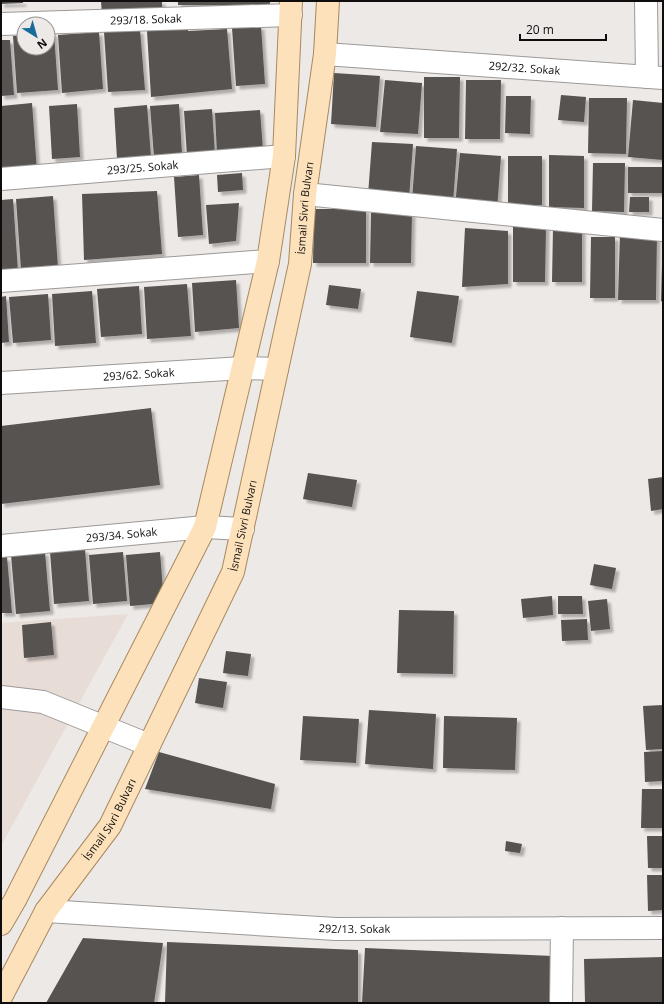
<svg xmlns="http://www.w3.org/2000/svg" width="664" height="1004" font-family="'Open Sans',sans-serif">
<style>
.built{fill:#e8dcd7}
.building{fill:#565251;filter:url(#shadow)}
.lines{fill:none;stroke-linecap:round;stroke-linejoin:round}
.minor-casing{stroke:#9c9997;stroke-width:24}
.major-casing{stroke:#a8895f;stroke-width:24}
.minor{stroke:#fff;stroke-width:22}
.major{stroke:#fde1ba;stroke-width:22}
.labels{text-anchor:middle;stroke-width:4;stroke-linejoin:round;paint-order:stroke}
.street-label{font-size:11px;fill:#0e0c0c;stroke:#ede9e7}
</style>
<defs>
<filter id="shadow"><feDropShadow dx="3.5" dy="3.5" stdDeviation="1" flood-color="#0004"/></filter>
</defs>
<rect width="100%" height="100%" fill="#ede9e7"/>
<path class="built" d="M128,614L1,846V623Z"/>
<path class="building" d="M1,1H23V3L1,4Z
M101,1H162V10L102,15Z
M178,1H270V6L178,5Z
M261,26L265,84L236,86L232,28Z
M188,29V31L227,29L232,89L151,97L147,31Z
M140,30L145,90L108,92L104,32Z
M99,32L103,89L62,93L58,35Z
M54,33L58,90L17,93L13,36L24,35V48H48V34Z
M1,40H10L14,95L1,96Z
M334,73L380,76L376,127L331,124Z
M424,77H460L459,138H424Z
M385,80L422,83L418,134L380,132Z
M466,80H501L500,139H465Z
M561,95L586,97L584,122L558,120Z
M506,96H531L530,134L505,133Z
M589,98H627L626,154L588,153Z
M633,100L663,103V160L628,157Z
M32,103L37,171L1,174V106Z
M77,104L80,157L52,159L49,106Z
M179,104L182,154L154,157L150,106Z
M147,105L151,157L117,159L114,108Z
M212,109L215,154L187,156L184,111Z
M260,110L263,150L217,154L215,113Z
M372,142L413,144L409,198L368,195Z
M416,146L457,149L453,203L412,200Z
M460,153L501,156L497,210L455,207Z
M549,155L584,156V208L549,207Z
M508,156H542V205H508Z
M593,163H625L624,212L592,211Z
M628,167H663V193H628Z
M242,173L243,190L218,192L217,175Z
M199,175L203,235L178,237L174,177Z
M157,191L162,254L84,260L82,194Z
M53,196L58,268L21,270L16,199Z
M630,197H649V212H629Z
M13,199L18,272L1,273V200Z
M239,203L236,241L209,244L206,205Z
M314,209H366V263H313Z
M371,213H412L411,263H370Z
M513,226H546L545,282H513Z
M553,227H582V282H552Z
M465,228L508,231V284L462,287Z
M620,233L657,234L656,300H618Z
M591,237H615V298H590Z
M662,263H663V302L661,301Z
M236,280L239,328L195,332L192,283Z
M187,284L191,336L147,339L144,287Z
M329,285L361,289L358,309L326,305Z
M139,286L142,334L101,337L97,289Z
M92,291L96,343L55,346L52,294Z
M417,291L459,296L452,343L410,337Z
M48,294L51,340L13,343L9,297Z
M6,296L9,342L1,343V297Z
M151,408L160,485L1,504V426Z
M308,473L357,480L352,507L303,499Z
M663,477V509L651,511L648,479Z
M85,549L89,601L54,604L50,552Z
M45,552L50,611L16,614L11,555Z
M123,552L127,601L93,604L89,555Z
M160,552L164,603L130,606L126,555Z
M1,557H7L12,613H1Z
M594,564L616,568L612,589L590,585Z
M552,596L553,615L523,618L521,599Z
M558,596H582L583,614H558Z
M607,599L610,629L591,631L588,601Z
M399,610L454,611L453,674L397,673Z
M587,619L588,640L562,641L561,620Z
M51,622L54,655L24,658L22,625Z
M226,651L251,654L248,676L223,673Z
M199,678L227,682L223,708L195,703Z
M663,705V749L646,750L643,706Z
M369,710L436,714L433,769L365,764Z
M303,716L359,719L356,763L300,760Z
M444,716L517,718L515,770L443,768Z
M663,751V781L645,782L644,752Z
M159,752L275,784L271,809L145,789Z
M642,789H663V828H641Z
M647,836H663V868H648Z
M506,841L522,844L520,853L505,851Z
M647,875H663V910L648,911Z
M83,938L163,943L154,1003H46Z
M167,942L358,950V1003H165Z
M365,948L553,956L551,1003H362Z
M663,957V1003H585L584,959Z"/>
<g class="lines">
<g class="minor-casing">
<g id="minor">
<path d="M646,1L647,77"/>
<path id="s1" d="M1,24L291,15"/>
<path id="s2" d="M325,54L663,78"/>
<path id="s3" d="M1,179L284,156"/>
<path d="M305,194L663,230"/>
<path d="M1,281L268,261"/>
<path id="s4" d="M1,383L243,368L277,369"/>
<path id="s5" d="M1,546L205,527L243,529"/>
<path d="M1,697L43,702L149,745"/>
<path id="s6" d="M46,911L336,929L663,928"/>
<path d="M561,1003L562,928"/>
</g>
</g>
<g class="major-casing">
<g id="major">
<path d="M1,924L15,900L205,527L268,261L284,156L291,1"/>
<path id="s7" d="M1,997L46,911L110,826L233,572L300,264L305,194L325,54L328,1"/>
</g>
</g>
<use href="#minor" class="minor"/>
<use href="#major" class="major"/>
</g>
<g class="labels">
<g class="street-label">
<text dy="4" stroke="none"><textPath href="#s1" startOffset="145">293/18. Sokak</textPath></text>
<text dy="4" stroke="none"><textPath href="#s2" startOffset="200">292/32. Sokak</textPath></text>
<text dy="4" stroke="none"><textPath href="#s3" startOffset="142">293/25. Sokak</textPath></text>
<text dy="4" stroke="none"><textPath href="#s7" startOffset="857">İsmail Sivri Bulvarı</textPath></text>
<text dy="4" stroke="none"><textPath href="#s4" startOffset="138">293/62. Sokak</textPath></text>
<text dy="4" stroke="none"><textPath href="#s7" startOffset="533">İsmail Sivri Bulvarı</textPath></text>
<text dy="4" stroke="none"><textPath href="#s5" startOffset="121">293/34. Sokak</textPath></text>
<text dy="4" stroke="none"><textPath href="#s7" startOffset="209">İsmail Sivri Bulvarı</textPath></text>
<text dy="4" stroke="none"><textPath href="#s6" startOffset="309">292/13. Sokak</textPath></text>
</g>
</g>
<rect width="664" height="1004" fill="none" stroke="#0e0c0c" stroke-width="4"/>
<g transform="translate(36 36) rotate(143)"><circle r="19" fill="#ede9e7" stroke="#94918f"/>
<path d="M0-3L7 15L0 10L-7 15Z" fill="#176c9c"/>
<text y="-6" font-size="11" font-weight="bold" text-anchor="middle" fill="#0e0c0c">N</text>
</g>
<path d="M520 34v6h86v-6" fill="none" stroke="#0e0c0c" stroke-width="2"/>
<text x="526" y="34" font-size="12" fill="#0e0c0c" stroke="#ede9e7" stroke-width="3" paint-order="stroke">20 m</text>
</svg>
